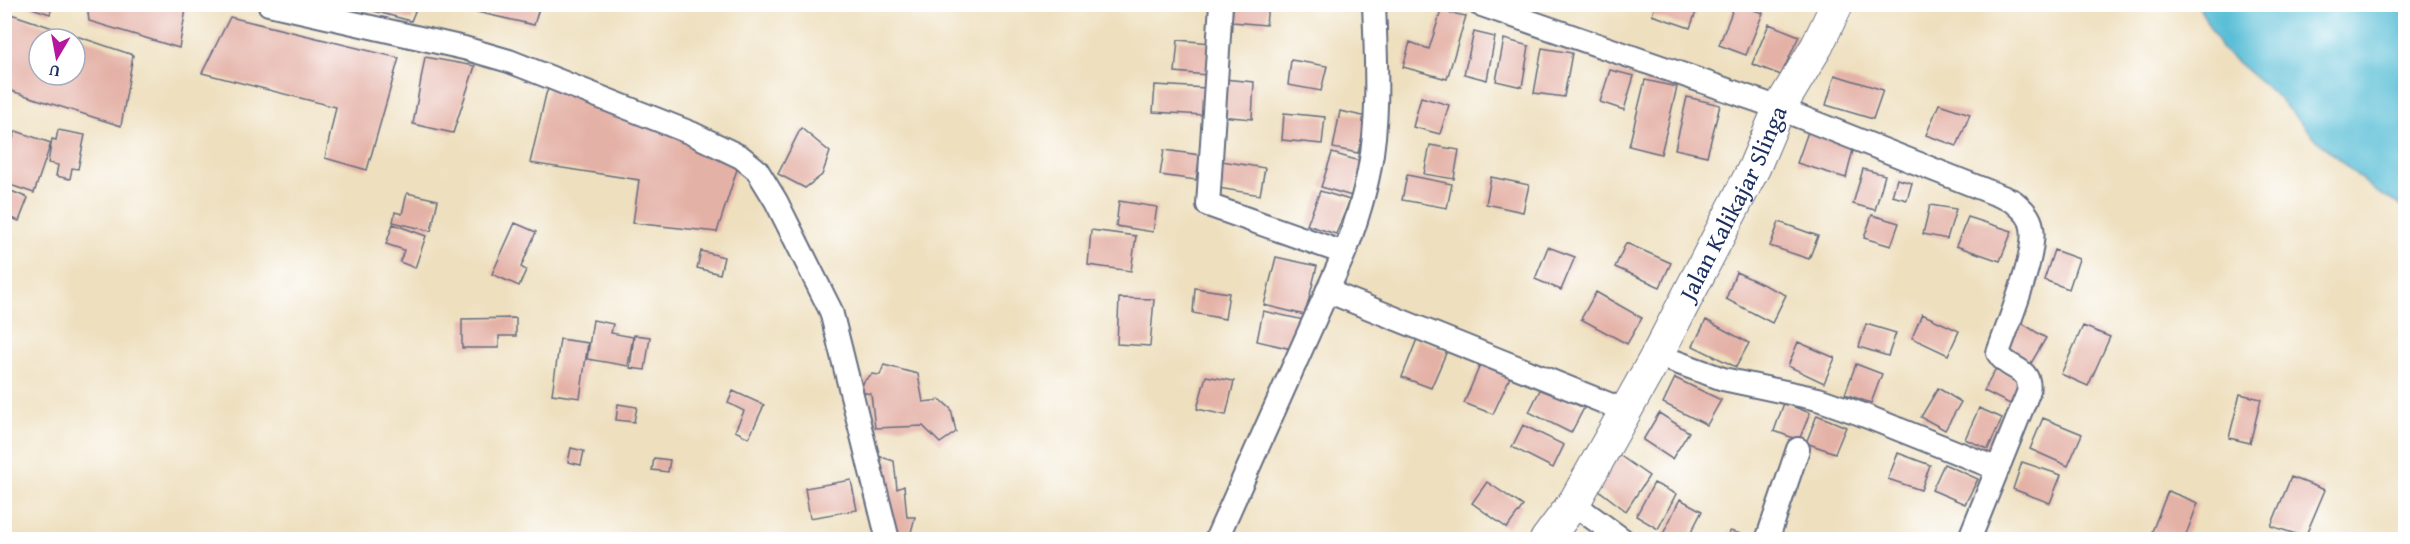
<svg xmlns="http://www.w3.org/2000/svg" width="2410" height="544" font-family="'Gentium Book Plus',serif">
<style>
.water{fill:#58bed6;stroke:#3a769a;stroke-width:1.5}
.building{fill:#e4b1a6;fill-rule:evenodd}
.lines{fill:none;stroke-linecap:round;stroke-linejoin:round}
.street-casing{stroke:#656d80;stroke-width:26}
.secondary-casing{stroke:#656d80;stroke-width:34}
.street{stroke:#fff;stroke-width:22}
.secondary{stroke:#fff;stroke-width:32}
.labels{text-anchor:middle;stroke-width:6;stroke-linejoin:round;paint-order:stroke}
.street-label{font-size:24px;fill:#1b2f5e;stroke:#fff}
</style>
<rect width="100%" height="100%" fill="#fff"/>
<filter id="ink" filterUnits="userSpaceOnUse"><feTurbulence type="fractalNoise" baseFrequency=".0167" numOctaves="2"/><feDisplacementMap in="SourceGraphic" scale="12" xChannelSelector="R" yChannelSelector="G"/><feConvolveMatrix kernelMatrix="1 2 1 2 8 2 1 2 1" color-interpolation-filters="sRGB"/></filter>
<filter id="wash" filterUnits="userSpaceOnUse"><feTurbulence type="fractalNoise" baseFrequency=".008" numOctaves="4" result="noise"/><feDisplacementMap in="SourceGraphic" scale="24" xChannelSelector="R" yChannelSelector="G"/><feGaussianBlur stdDeviation="1.35" result="paint"/><feColorMatrix in="noise" values="0 0 0 0 0 0 0 0 0 0 0 0 0 0 0 0 0 1.4 0 .05"/><feComposite in="paint" operator="in"/></filter>
<g filter="url(#wash)">
<rect width="100%" height="100%" fill="#eedfbe"/>
<path class="water" d="M2198,5H2405V208L2376,192L2320,143L2271,91L2221,48Z"/>
<g id="blocks">
<path class="building" d="M20,4H53L50,14Z
M87,4H187L179,48L89,21Z
M348,4H418L411,21Z
M1233,4H1268L1266,25L1232,22Z
M1656,4H1699L1690,28L1652,15Z
M1735,4L1763,13L1746,55L1719,45Z
M456,5H540L534,25L455,7Z
M1441,11L1466,16L1447,79L1403,67L1410,42L1429,49Z
M5,12L133,55L121,126L5,89ZM39,39H75V75H39Z
M230,17L399,58L367,170L325,158L336,107L202,73Z
M1769,24L1799,36L1781,75L1752,64Z
M1474,32L1495,37L1487,80L1464,74Z
M1504,39L1529,46L1522,87L1496,81Z
M1178,40L1210,43L1207,75L1175,72Z
M1542,48L1572,53L1564,97L1534,93Z
M425,57L475,66L453,133L413,124Z
M1291,60L1327,66L1321,91L1288,85Z
M1610,70L1634,76L1624,110L1600,102Z
M1835,75L1883,90L1873,119L1826,105Z
M553,78L741,157L717,232L633,223L639,180L530,163L546,94Z
M1223,79L1254,82L1252,119L1220,116Z
M1645,80L1677,87L1661,154L1629,146Z
M1155,85L1206,88L1204,115L1153,112Z
M1421,97L1449,105L1440,134L1413,127Z
M1687,97L1720,105L1707,156L1675,149Z
M1939,104L1970,114L1957,146L1926,135Z
M1340,111L1367,117L1358,153L1333,148Z
M1284,113L1325,117L1322,144L1282,140Z
M801,128L830,152L822,175L805,188L778,174Z
M1809,129L1854,146L1846,178L1797,163Z
M58,130L85,135L78,169L72,168L70,179L56,176L58,165L48,163L52,139L56,140Z
M16,131L51,143L34,193L4,183V152L9,140L12,141Z
M1430,145L1459,150L1454,179L1424,174Z
M1164,150L1200,155L1196,180L1160,175Z
M1332,153L1363,162L1352,196L1321,187Z
M1222,161L1265,168L1260,195L1218,188Z
M1863,169L1885,175L1875,210L1853,204Z
M1407,175L1452,184L1447,208L1402,200Z
M1491,177L1529,185L1523,212L1486,204Z
M1897,179L1912,183L1907,200L1892,196Z
M4,188L28,198L19,221L4,215Z
M1320,191L1350,200L1336,234L1307,225Z
M407,193L438,200L431,231L393,222L395,212L402,214Z
M1119,201L1157,207L1153,232L1116,226Z
M1930,205L1956,209L1947,239L1923,234Z
M1872,215L1899,223L1891,246L1864,238Z
M1968,217L2012,231L2000,261L1956,246Z
M1779,222L1818,236L1809,259L1770,246Z
M515,223L536,232L521,267L526,270L519,286L492,274Z
M393,224L426,236L415,268L400,262L404,250L386,244Z
M1091,230L1136,236L1131,271L1088,265Z
M1626,243L1671,263L1660,287L1615,267Z
M1548,247L1575,257L1561,290L1535,279Z
M2054,250L2079,259L2069,289L2044,280Z
M701,251L724,257L720,274L697,268Z
M1276,257L1317,266L1305,315L1264,305Z
M1736,272L1786,295L1772,323L1726,299Z
M1195,288L1229,293L1225,319L1193,313Z
M1596,292L1642,318L1627,344L1581,319Z
M1119,298L1154,299L1150,346L1117,344Z
M1263,311L1304,320L1296,350L1257,341Z
M1922,314L1959,331L1948,355L1912,338Z
M516,318V336H499V348H462V319Z
M593,320L613,324L611,333L633,337L628,366L587,359Z
M1706,320L1749,343L1736,367L1693,346Z
M2020,322L2046,338L2030,365L2005,350Z
M1866,324L1896,333L1888,356L1859,347Z
M2083,326L2110,337L2088,386L2061,374Z
M634,335L650,337L645,370L630,368Z
M560,339L588,343L580,398L552,394Z
M1417,339L1447,351L1431,388L1402,377Z
M1798,342L1835,358L1824,383L1788,366Z
M1481,363L1511,375L1493,414L1464,403Z
M1856,364L1882,374L1871,403L1845,394Z
M884,365L918,374L923,402L941,400L951,409L956,432L940,443L923,426L875,428L871,394L860,392L864,381L872,374L880,375Z
M1996,368L2021,382L2010,404L1984,391Z
M1206,376L1234,381L1226,415L1197,409Z
M1675,378L1721,400L1707,425L1663,403Z
M1541,388L1584,408L1571,433L1529,412Z
M1938,388L1961,402L1945,430L1921,417Z
M733,391L764,405L749,438L735,431L744,411L728,403Z
M2240,394L2261,399L2250,443L2229,438Z
M1784,403L1810,413L1799,440L1774,431Z
M618,404L637,407L634,422L616,420Z
M1979,408L2002,418L1988,449L1965,439Z
M1659,413L1689,432L1672,459L1643,440Z
M1817,415L1846,427L1835,453L1806,443Z
M2043,418L2082,434L2068,466L2030,449Z
M1523,425L1564,445L1553,468L1512,447Z
M571,448L584,451L581,465L568,462Z
M1898,453L1930,465L1921,490L1888,479Z
M1619,455L1649,476L1626,511L1596,488Z
M878,456L894,461L897,489L904,486L907,517H915L909,540H895Z
M654,458L670,460L668,472L652,470Z
M2022,462L2061,475L2050,503L2013,489Z
M1944,464L1978,479L1965,504L1932,490Z
M2291,477L2325,490L2305,537L2271,526Z
M851,480L857,510L810,518L805,488Z
M1487,482L1523,506L1507,528L1472,503Z
M1654,483L1676,494L1658,529L1636,516Z
M2168,491L2198,503L2184,540H2152L2149,539Z
M1680,499L1702,511L1687,540H1674L1663,534Z
M1730,531L1759,539L1758,540H1727Z
M459,534L469,535V540H459Z"/>
</g>
</g>
<g filter="url(#ink)">
<use href="#blocks" fill-opacity="0" stroke="#656d80" stroke-width="1.5"/>
<g class="lines">
<g class="street-casing">
<path id="street" d="M269,4L464,48L509,61L691,133L741,157L757,170L776,201L831,311L888,540
M1221,4L1208,205L1344,253
M1479,4L1765,103L2013,201C2022,209 2030,215 2032,227C2037,255 2008,324 1998,353C2009,372 2033,366 2028,393L1969,540
M1327,291L1626,411
M1657,355L1723,379L1818,399L1858,413L1998,469
M1575,501L1586,513L1623,540
M1216,540L1347,247C1356,222 1364,197 1369,171C1380,116 1376,60 1374,4
M1767,540L1798,449"/>
</g>
<g class="secondary-casing">
<g id="secondary">
<path id="s1" d="M1546,540L1575,501L1657,355L1754,168L1779,109L1817,46L1837,4"/>
</g>
</g>
<use href="#street" class="street"/>
<use href="#secondary" class="secondary"/>
</g>
</g>
<g class="labels">
<g class="street-label">
<text dy="8" stroke="none"><textPath href="#s1" startOffset="386">Jalan Kalikajar Slinga</textPath></text>
</g>
</g>
<rect width="2410" height="544" fill="none" stroke="#fff" stroke-width="24"/>
<g transform="translate(57 57) rotate(190)"><circle r="28" fill="#ffffff" stroke="#a4acbf" stroke-width="1.5"/>
<path d="M0-4.5L10 22L0 15L-10 22Z" fill="#b5179e"/>
<text y="-9" font-size="16" font-weight="bold" text-anchor="middle" fill="#1b2f5e">U</text>
</g>
</svg>
